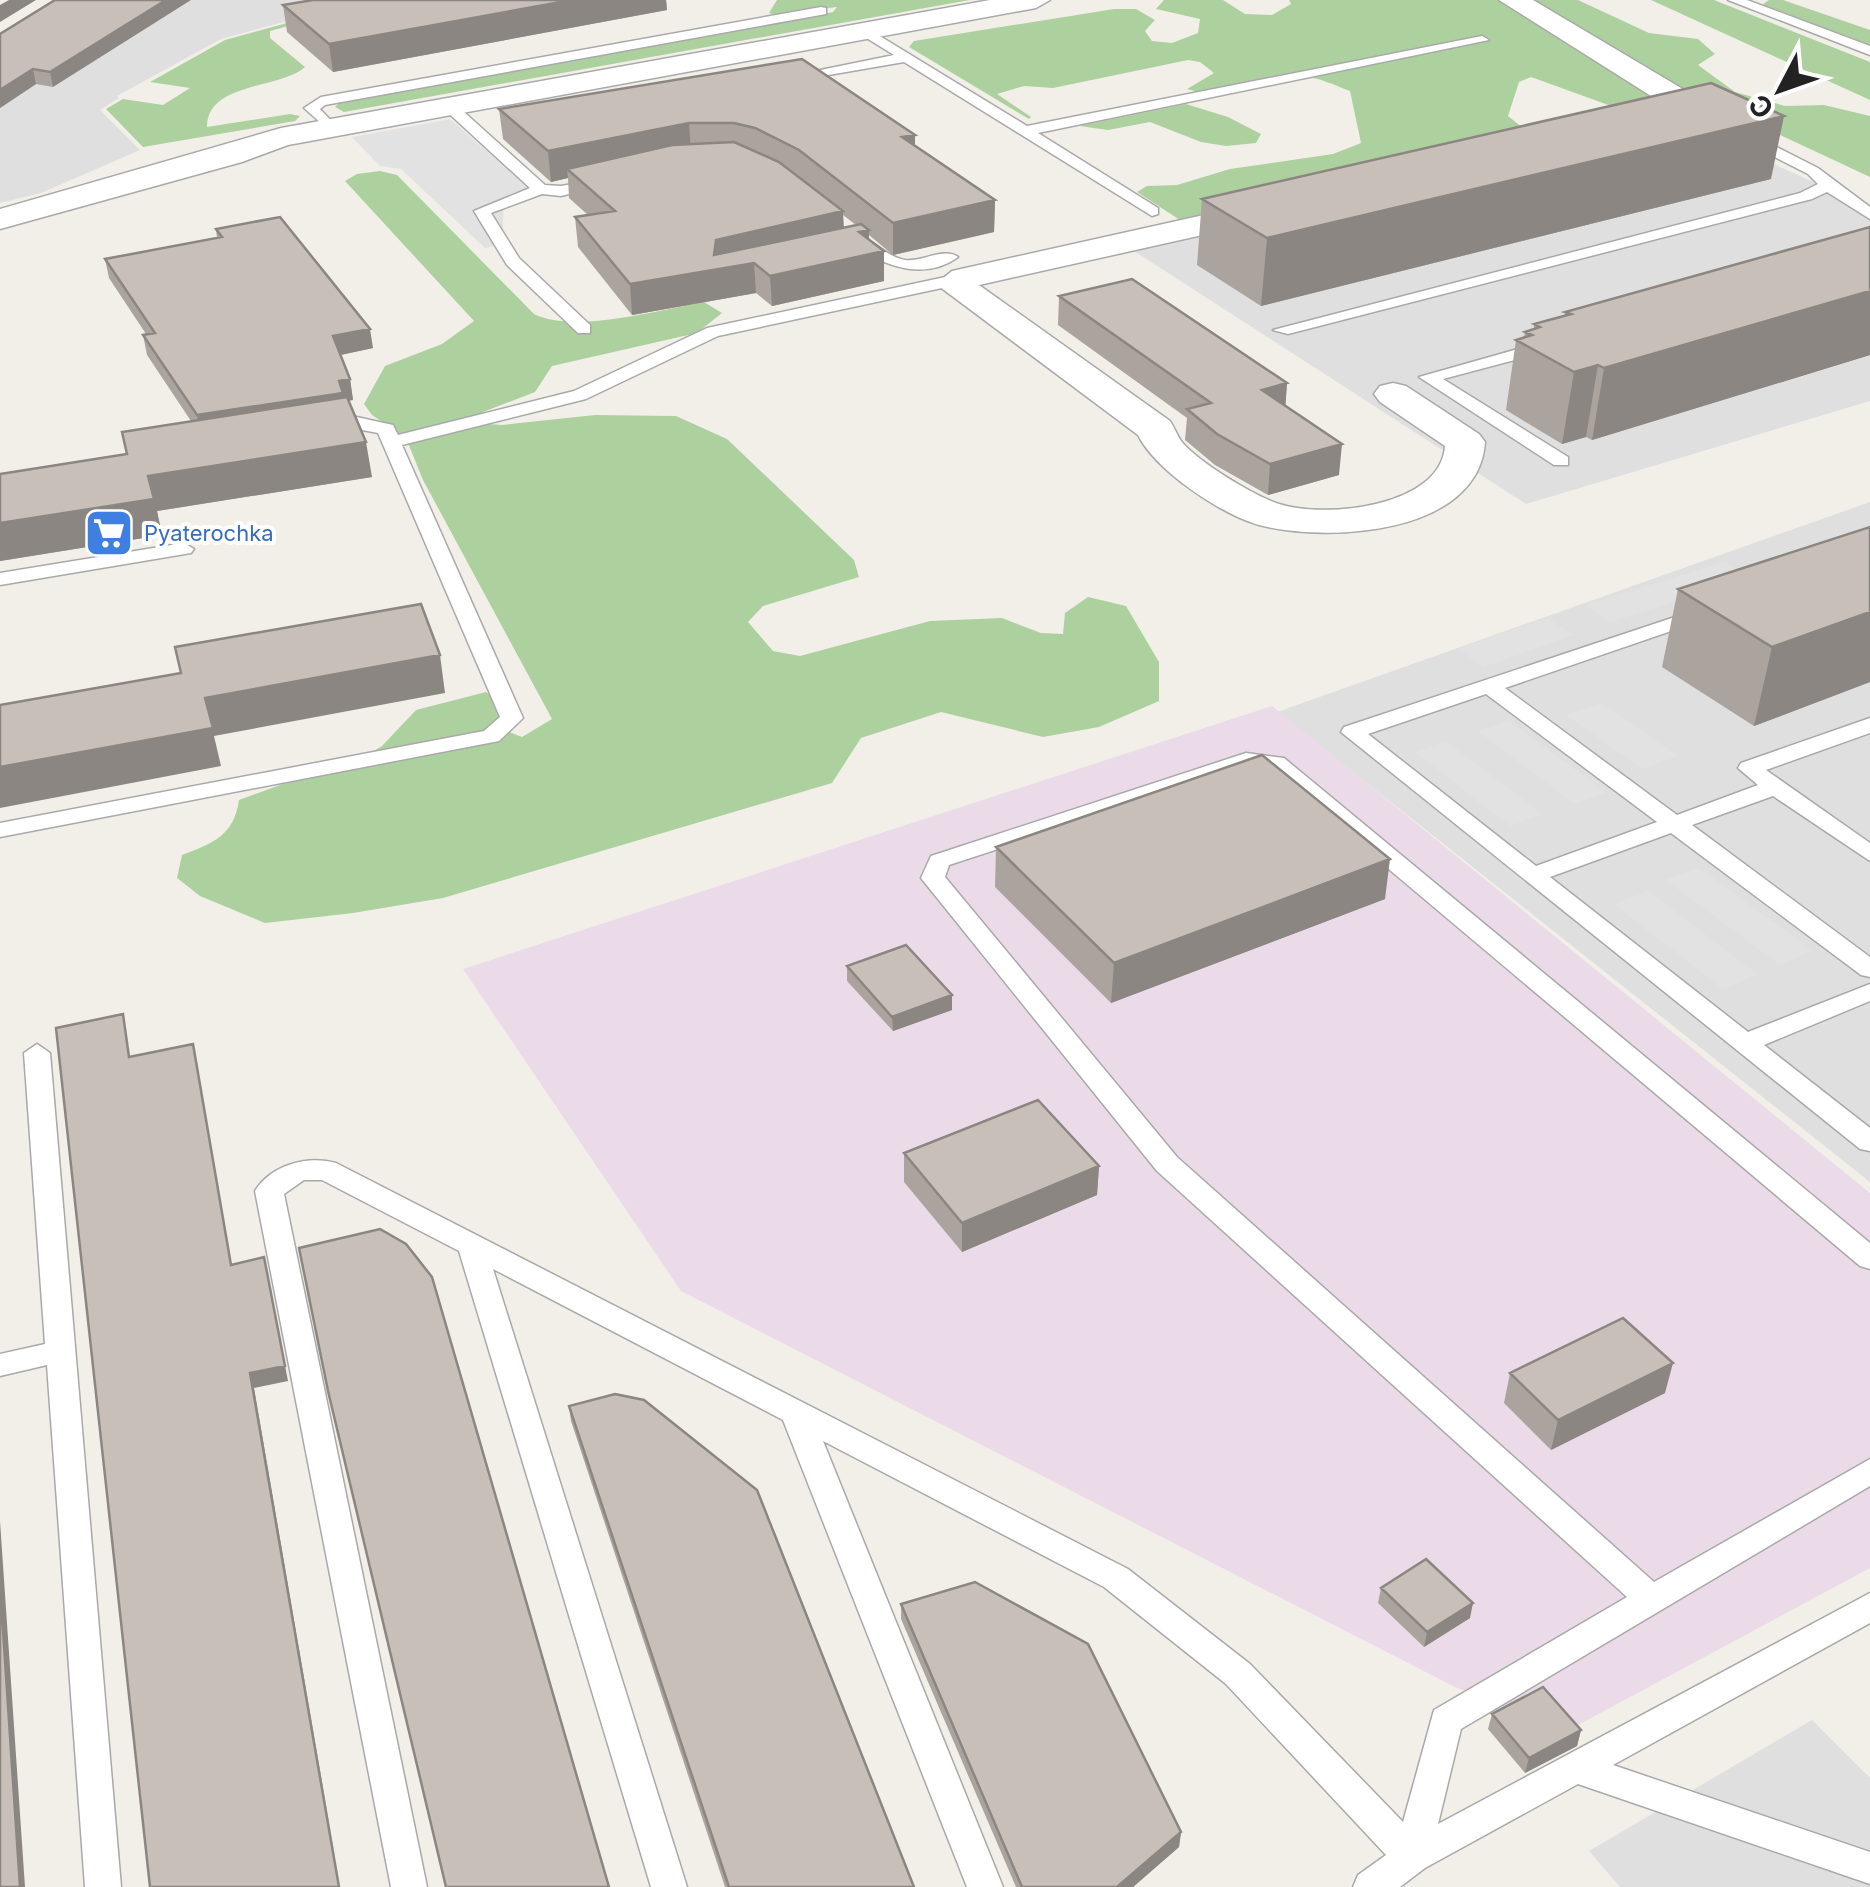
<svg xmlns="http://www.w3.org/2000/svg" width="1870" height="1887" font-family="Inter,sans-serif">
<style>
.residential{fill:#e0dfdf}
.industrial{fill:#ebdbe8}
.forest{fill:#add19e}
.parking{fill:#e2e2e2}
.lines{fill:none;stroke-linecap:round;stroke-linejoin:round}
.service-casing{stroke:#a9a9a9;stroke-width:3}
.minor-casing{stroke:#a9a9a9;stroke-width:3}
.service{fill:#fff;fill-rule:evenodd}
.minor{fill:#fff;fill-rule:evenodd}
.wall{fill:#aba49e;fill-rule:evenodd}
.shaded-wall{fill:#8b8681}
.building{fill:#c7bfb8;stroke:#8b8681;stroke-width:2.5}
.labels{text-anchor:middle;stroke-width:8;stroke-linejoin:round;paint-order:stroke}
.far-shop-label{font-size:22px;fill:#366cbe;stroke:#fff;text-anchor:start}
</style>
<rect width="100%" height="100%" fill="#f2efe9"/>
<path class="residential" d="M93,0H340L295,19L221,39L117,96L119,98L100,110L140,150L41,193L0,203V57Z
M1682,122L1870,208V401L1526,504L1134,251Z
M1870,502V1182L1277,712Z
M1812,1720L1870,1778V1887H1620L1589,1851Z"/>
<path class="industrial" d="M1272,706L1870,1193V1568L1565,1732L1453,1686L681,1291L463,969Z"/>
<path class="forest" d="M777,0H970L344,112L335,107L342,100L833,12L837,7L775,15L769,13Z
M1164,0H1223L1245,14L1272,15L1291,4L1289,0H1578L1649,33L1698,39L1715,54L1698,65L1735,92L1785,106L1824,105L1870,116V177L1778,134L1625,111L1531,77L1519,82L1508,116L1536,138L1180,220L1137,192L1147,186L1177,185L1230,169L1333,154L1361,143L1350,91C1336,86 1319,77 1304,77C1257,79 1239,104 1187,89L1214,73L1200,62L1188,60L1053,88L1024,86L997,94L1031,117L1029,119L909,47L914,41L1114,9H1136L1155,20L1145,31L1152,41L1172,43L1198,33L1200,19L1156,9Z
M1651,0H1714L1870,62V100Z
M1769,0H1783L1870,30V47L1767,8L1763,4Z
M298,20L303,22L270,31V38L305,67C281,89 207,82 207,127L290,114L300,116L295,121L143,147L106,109L123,99L163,105L190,88L150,82L225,40Z
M1186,104L1228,117L1261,134L1256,143L1226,146L1201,142L1150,122L1108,130L1079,126Z
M380,171L397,175L534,314C574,334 659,310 704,302L722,313L697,333L552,366L535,392L483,412L475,423L502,425L595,415L676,416L727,439L854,560L859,577L763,606L748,622L773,651L800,656L930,621L1002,618L1041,633L1063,634L1065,613L1088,597L1126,606L1159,662V701L1099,727L1043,737L941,712L861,738L832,783L443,898L353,913L265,923L200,896L177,878L182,855C214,843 234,835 239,800L283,784L341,771L382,746L416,710L486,692L504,704L499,728L522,737L552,719L423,480L406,438L372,415L364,404L385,366L442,344L474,321L345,181L357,174Z"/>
<path class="parking" d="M450,119L529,188L504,201L502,244L485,248L401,169L380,166L352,137Z
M1724,562L1749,578L1610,622L1586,605Z
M1547,618L1573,635L1484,667L1458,649Z
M1602,703L1678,756L1642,769L1566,715Z
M1509,721L1606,792L1575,804L1478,731Z
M1446,741L1542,814L1510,826L1415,752Z
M1698,868H1699L1813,951L1780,965L1666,880Z
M1648,891L1757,974L1723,989L1614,904Z"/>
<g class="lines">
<g class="service-casing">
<path id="service" d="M1728,0H1747L1870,46V55Z
M821,7L826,8V14L325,105L320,109L338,128L331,132L304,108L321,97Z
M865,27L1027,126L1482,36L1489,40L1038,133L1158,208V214L1152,216L904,62L788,82L781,78L894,55L860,34V28Z
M444,103H454L545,185L561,186L601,179L609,184L561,196L542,194L491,213L519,258L590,325V333H578L507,265L474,211L530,188L444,109Z
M1745,136H1755L1818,168L1870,207V219L1827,192L1812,199L1288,334L1273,330L1800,193L1818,184L1808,174L1745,142Z
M854,239C873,236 885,257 905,260C922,262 944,247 958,257C925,281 885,267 854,245Z
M964,273L970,274V282L718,336L586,399L402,445L523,718L499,741L0,837V823L484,731L500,717L378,433L352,428L326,432L317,426L319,422L352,416L393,425L398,435L574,391L707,328Z
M1546,341L1552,342V350L1443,379L1568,457V465H1554L1419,377Z
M184,543L194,549L191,553L0,585V573Z
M1702,608L1709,610L1712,614L1709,618L1505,688L1677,815L1758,785L1738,768L1741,763L1870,718V733L1766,770L1870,843V861L1773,796L1692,825L1870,957V977L1861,975L1671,833L1550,877L1748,1032L1870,984V1001L1764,1045L1870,1128V1151L1860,1149L1341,732L1344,727ZM1486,694L1657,822L1536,866L1368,734Z
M1246,753L1284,758L1870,1243V1269L1860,1266L1270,769L1248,767L949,865L945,877L1177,1157L1654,1582L1870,1459V1486L1461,1729L1438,1824L1870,1593V1623L1613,1765L1870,1852V1884L1578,1784L1425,1868L1400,1887H1353L1358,1875L1386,1855L1226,1684L1104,1587L823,1441L1003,1887H967L783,1420L493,1269L687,1887H651L459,1251L322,1180H304L284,1194L427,1887H391L255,1191C271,1165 308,1155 336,1163L1128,1569L1250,1664L1403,1822L1434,1710L1627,1597L1157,1171L921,878L931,856Z
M37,1044L50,1053L121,1887H85L47,1365L0,1376V1354L45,1344L24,1053Z"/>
</g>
<g class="minor-casing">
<path id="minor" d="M990,0H1050L1036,8L288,145L242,162L0,229V209L281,128Z
M1499,0H1533L1708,104L1712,111L1708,118C1690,122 1671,129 1653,125L1649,118L1653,111L1670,108Z
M1271,200L1283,203L1288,210L1283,217L979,285L1170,421C1174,427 1177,435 1181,441C1198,462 1254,496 1279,504C1325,519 1441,507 1445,446L1380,402L1374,394L1380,386L1393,383L1406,386L1479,434L1485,442C1479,535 1327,543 1259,525C1221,514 1156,471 1138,435L936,284L952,271Z"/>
</g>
<use href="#service" class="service"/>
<use href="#minor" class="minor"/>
</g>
<path class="wall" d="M55,0L53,87L36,84L0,108Z
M313,0H666L667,10L333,72L287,32L283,5Z
M802,59L915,146L995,200L994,232L893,255L869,235V240L884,251V281L772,306L756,293L632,315L578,247L575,217L588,215L569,198L568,178L551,182L503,139L499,109ZM843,215L856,225L844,228Z
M1771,179L1261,306L1197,265L1202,199Z
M1870,227V355L1592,440L1586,437L1562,444L1506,410L1516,340L1524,337L1525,332L1534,329V324L1565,316V312Z
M216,229L373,348L340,355L350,379L353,400H348L372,477L157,511L162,535L0,561V474L127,454L191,421L147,355L143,335L146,334L109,278L105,259L217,238Z
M1059,296L1287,383L1285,406L1339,475L1268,495L1215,465L1185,440L1187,418L1058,325Z
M1870,527V682L1754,726L1662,667L1678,589Z
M996,847L1385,899L1111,1003L995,887Z
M847,966L952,1010L893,1031L847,981Z
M904,1153L1099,1166L1097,1195L962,1252L904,1182Z
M1510,1373L1665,1393L1551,1450L1504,1403Z
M569,1406L914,1887H725L571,1421Z
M1381,1588L1470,1618L1424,1647L1378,1603Z
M901,1604L1181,1832L1179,1847L1133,1887H1016L901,1619Z
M1492,1714L1581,1730L1577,1746L1525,1773L1488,1729Z"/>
<path class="shaded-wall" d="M9,0H36L0,22V5Z
M166,0H191L53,87L50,72Z
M572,0H666L667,10L333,72L329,44Z
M33,69L36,84L0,108V90Z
M1784,116L1771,179L1261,306L1267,238Z
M689,123L691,154L567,169L568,178L551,182L548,151Z
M915,135V165L902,137Z
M995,200L994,232L893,255V223Z
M843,211L844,241L754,263L756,293L632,315L630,284L716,240Z
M869,230V254L884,251V281L772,306L770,276L859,232Z
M1870,291V355L1592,440L1604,368Z
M370,329L373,348L336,356L333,336Z
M1598,365L1586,437L1562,444L1574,372Z
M350,379L353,400L201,436L197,415Z
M1287,383L1285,413L1262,390Z
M366,442L372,477L157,511L162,535L0,561V523L148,476Z
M1342,444L1339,475L1268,495L1270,464Z
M1870,612V682L1754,726L1772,647Z
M440,655L445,693L214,736L221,766L0,808V767L205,698Z
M1390,859L1385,899L1111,1003L1114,963Z
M952,995V1010L893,1031L892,1017Z
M1099,1166L1097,1195L962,1252V1223Z
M264,1257L288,1381L254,1388L340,1887L250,1373Z
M1673,1363L1665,1393L1551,1450L1558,1420Z
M0,1521L25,1887H20L0,1585Z
M1473,1603L1470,1618L1424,1647L1427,1632Z
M1581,1730L1577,1746L1525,1773L1529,1758Z
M1181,1832L1179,1847L1133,1887H1117Z"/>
<path class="building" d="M55,0H166L50,72L33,69L0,90V34Z
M313,0H572L329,44L283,5Z
M802,59L915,135L902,137L995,200L893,223L799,150L755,128L734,123H689L548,151L499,109Z
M1711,83L1784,116L1267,238L1202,199Z
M734,142L779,162L843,211L716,240L714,255L861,224L869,230L859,232L884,251L770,276L754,263L630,284L575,217L615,211L567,169L672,145Z
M280,217L370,329L333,336L350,379L339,381L343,393L197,415L143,335L155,333L105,259L222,237L216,229Z
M1870,227V291L1604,368L1598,365L1574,372L1516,340L1532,335L1525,332L1540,327L1534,324L1571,314L1565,312Z
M1132,279L1287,383L1262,390L1342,444L1270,464L1217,434L1187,409L1211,403L1059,296Z
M347,397L366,442L148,476L154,499L0,523V474L127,454L122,432Z
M1870,527V612L1772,647L1678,589Z
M421,604L440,655L205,698L213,728L0,767V705L181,673L175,647Z
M1262,755L1390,859L1114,963L996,847Z
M906,945L952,995L892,1017L847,966Z
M123,1014L129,1057L193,1044L231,1265L264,1257L285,1366L250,1373L339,1887H150L56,1028Z
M1038,1100L1099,1166L962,1223L904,1153Z
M380,1229L406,1244L432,1277L609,1887H446L328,1391L299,1248Z
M1623,1318L1673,1363L1558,1420L1510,1373Z
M615,1394L644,1400L757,1490L914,1887H729L569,1406Z
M1426,1559L1473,1603L1427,1632L1381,1588Z
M975,1582L1088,1644L1181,1832L1117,1887H1022L901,1604Z
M0,1585L20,1887H0Z
M1543,1687L1581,1730L1529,1758L1492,1714Z"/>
<defs>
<g id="supermarket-square" transform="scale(2.5)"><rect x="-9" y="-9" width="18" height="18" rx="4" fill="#3f7fe0" stroke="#fff"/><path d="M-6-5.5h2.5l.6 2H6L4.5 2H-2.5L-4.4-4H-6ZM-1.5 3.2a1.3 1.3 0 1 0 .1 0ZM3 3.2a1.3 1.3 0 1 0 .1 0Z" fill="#fff"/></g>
</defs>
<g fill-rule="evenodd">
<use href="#supermarket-square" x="109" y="533"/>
</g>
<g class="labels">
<g class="far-shop-label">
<text x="144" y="541">Pyaterochka</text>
</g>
</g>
<g transform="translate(1780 90) rotate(229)" stroke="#ffffff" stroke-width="8" paint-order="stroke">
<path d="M0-8L18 38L0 25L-18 38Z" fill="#222222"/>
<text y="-15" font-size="28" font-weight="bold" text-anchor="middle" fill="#222222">С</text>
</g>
</svg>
